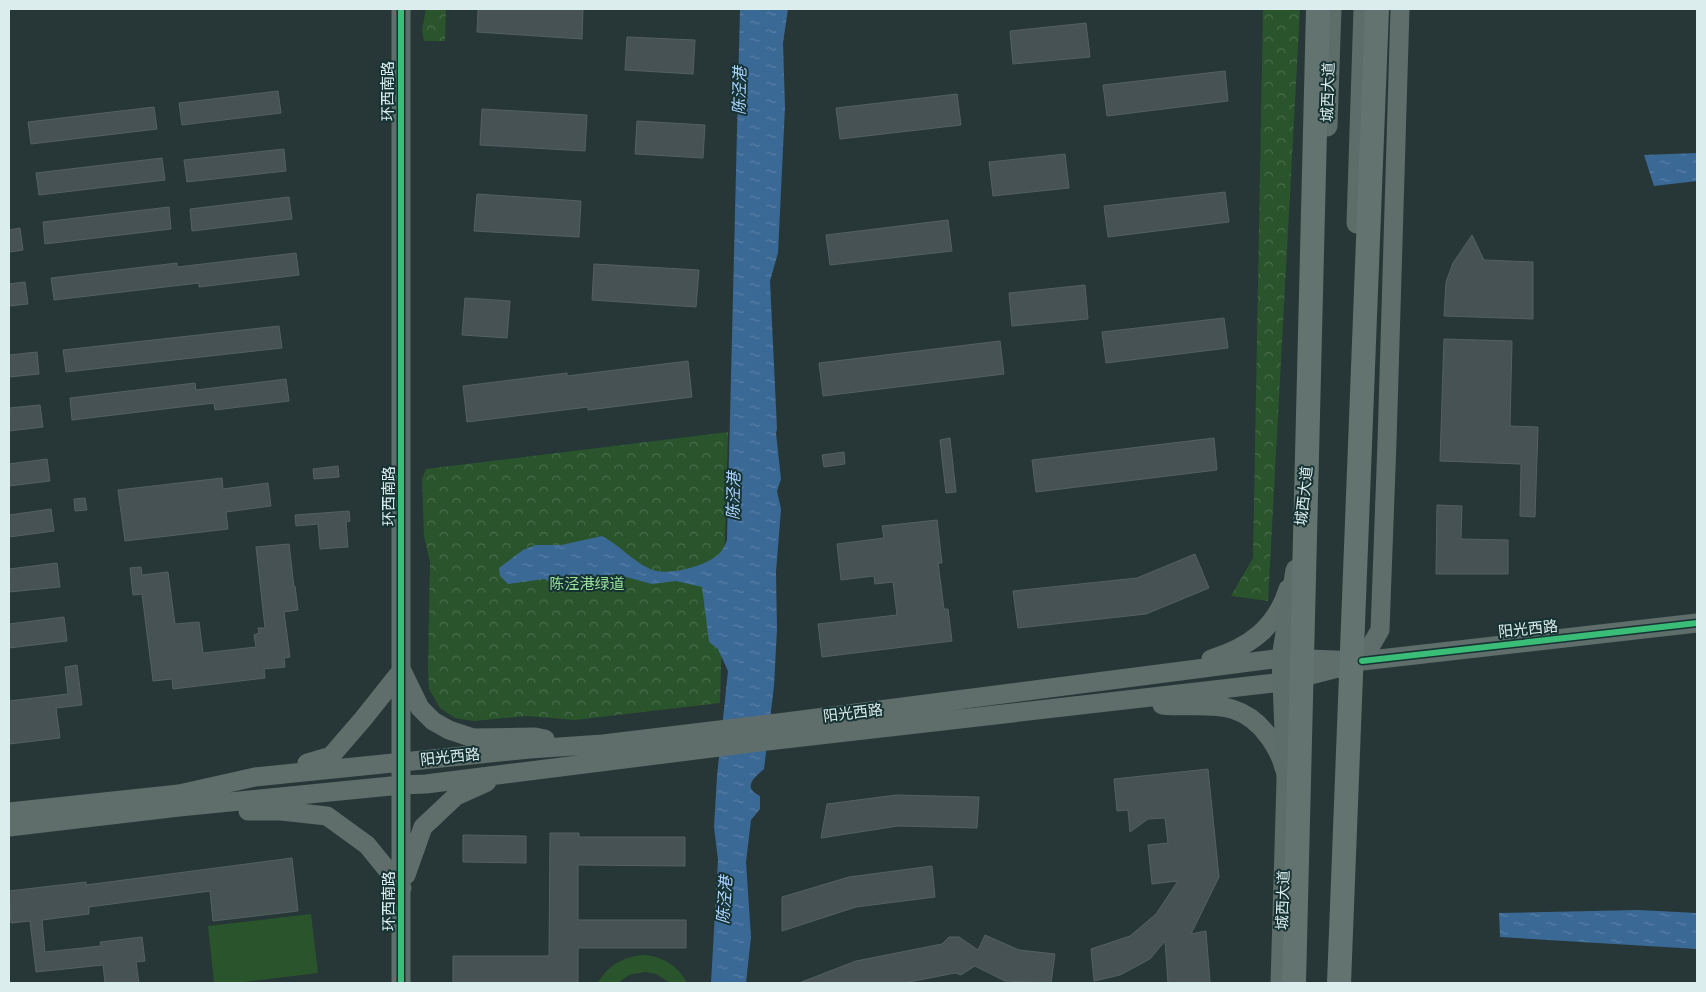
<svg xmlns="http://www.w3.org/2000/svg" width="1706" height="992" font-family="'Noto Sans','Noto Sans SC',sans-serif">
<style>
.park{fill:url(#park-crowns)}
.pitch{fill:#2a542c}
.water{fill:url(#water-ripples)}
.building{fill:#465254;stroke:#546062}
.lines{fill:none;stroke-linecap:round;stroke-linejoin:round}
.secondary{stroke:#5f6e6b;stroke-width:19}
.primary{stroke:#5d6d69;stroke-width:21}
.highway{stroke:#637370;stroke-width:24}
.cycleway-casing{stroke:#163233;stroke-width:9}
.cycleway{stroke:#3abd76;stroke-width:6}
.labels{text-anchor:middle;stroke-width:4;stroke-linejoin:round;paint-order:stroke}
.street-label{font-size:15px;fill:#dceded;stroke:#163233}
.park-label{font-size:15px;fill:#9be399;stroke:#163233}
.water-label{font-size:16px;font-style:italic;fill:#abd4ff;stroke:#163233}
</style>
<defs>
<pattern id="park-crowns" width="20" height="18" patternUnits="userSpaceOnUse" patternTransform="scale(1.25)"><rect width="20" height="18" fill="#2a542c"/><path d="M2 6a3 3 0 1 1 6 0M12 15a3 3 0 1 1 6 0" fill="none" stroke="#486d4b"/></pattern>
<pattern id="water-ripples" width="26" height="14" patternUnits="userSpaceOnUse" patternTransform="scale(1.25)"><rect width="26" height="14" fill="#3b6996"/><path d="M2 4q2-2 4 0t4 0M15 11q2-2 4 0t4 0" fill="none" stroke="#577fa5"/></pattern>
</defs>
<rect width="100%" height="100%" fill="#273737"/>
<path class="park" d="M426,9H446L445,41H424L422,30Z
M1263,9H1300L1268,601L1231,596L1253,558Z
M728,432L720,703L575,720L527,716L474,721L455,718L440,708L429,689L428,669L430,562L424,536L422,479L426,469Z"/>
<path class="pitch" d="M311,914L318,973L236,983H214L208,926Z
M645,955C664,957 678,966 687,983H670L656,974L645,972L629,975L618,983H598C608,965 624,956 645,955Z"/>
<path class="water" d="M740,9H788L783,43L785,107L778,253L770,281L777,429L776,433L781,479L777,491L781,509L776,572L777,629L774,686L764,769C754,778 742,787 760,796V809L751,820L746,862L751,937L746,983H711L718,860L714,827L717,776L728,671L718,649L709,642L702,587L676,581L652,584L615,574L567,586L544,579L508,584L500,576L499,568L523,550L536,545H561L602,536C619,545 633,561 650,569C667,577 706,566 719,554C723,550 725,545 727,540Z
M1697,153V181L1654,186L1644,155Z
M1638,910L1697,913V949L1500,937L1499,913Z"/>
<path class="building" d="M478,9H583L582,39L477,32Z
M1086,23L1090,57L1013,64L1010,31Z
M627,37L695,40L693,74L625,70Z
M1225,71L1228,101L1107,116L1103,85Z
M278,91L281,113L182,125L179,103Z
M957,94L961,125L840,139L836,108Z
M154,107L157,129L31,144L28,122Z
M482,109L587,115L585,151L480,145Z
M637,121L705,125L703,158L635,154Z
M284,149L286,171L187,182L184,160Z
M1065,154L1069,188L993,196L989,162Z
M162,158L165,180L39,195L36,173Z
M1225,192L1229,222L1108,237L1104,206Z
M477,194L581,201L579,237L474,231Z
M289,197L292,219L192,231L190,209Z
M169,207L171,229L45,244L43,222Z
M948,220L952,251L830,265L826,235Z
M20,228L23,250L9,252V230Z
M1472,235L1484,260L1533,262V319L1444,316L1446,282L1453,263Z
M296,253L299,275L199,287V283L54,300L51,278L177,263V267Z
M594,264L699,270L696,307L592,300Z
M25,282L28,304L9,306V284Z
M1085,285L1088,319L1012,326L1009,293Z
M465,298L510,301L507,338L462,335Z
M1224,318L1228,348L1106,363L1102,332Z
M279,326L282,348L66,372L63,350Z
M1444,339L1512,341L1510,426L1538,427L1535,517L1520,516L1521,464L1440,461Z
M1000,341L1004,374L823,396L819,363Z
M37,352L39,374L9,377V355Z
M688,361L692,397L588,410V407L467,422L463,386L567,373V376Z
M286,379L289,401L215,410L214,403L72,420L70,398L195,383L196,390Z
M40,405L43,427L9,431V408Z
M950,438L956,492L946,493L940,440Z
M1214,438L1217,470L1036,492L1032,460Z
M844,452L845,464L824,467L822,455Z
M47,459L50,481L9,486V464Z
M338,466L339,477L314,479L313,469Z
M222,478L223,489L268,483L271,506L226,512L228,529L125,541L118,490Z
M85,498L87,510L75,511L74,499Z
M1437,505L1462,506L1461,539L1508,540V574H1436Z
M51,509L54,531L9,537V515Z
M349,511L350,521L346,522L348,547L320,549L318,524L296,526L295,515Z
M937,520L942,563H938L944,609H948L952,641L822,657L818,624L897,615L893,582L875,584L874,576L841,580L837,544L884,538L882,526Z
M289,544L294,587L295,586L298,610L284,612L290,657L284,658L285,667L264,669L265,678L173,689L172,679L153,681L142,594L133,595L130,568L141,567L142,575L168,572L175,624L199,622L203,653L256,647L254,635L259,633L258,628H265L256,547Z
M1195,554L1209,588L1146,614L1018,628L1013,591L1137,578Z
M57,563L60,587L9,592V569Z
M64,617L67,641L9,648V624Z
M77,665L82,705L56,708L60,738L9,744V701L68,694L65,667Z
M1208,769L1219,877L1191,934L1206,931L1210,983H1168L1165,941L1150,959L1120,975L1094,981L1091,949L1130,936L1156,914L1178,881L1152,884L1148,845L1168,843L1165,818L1148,819L1130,832L1128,810L1117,811L1114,779Z
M896,795L979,797L977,828L898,826L821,838L827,804Z
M550,833H579V837H685V866L578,865V920H686V948H578V983H453V956H549Z
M463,835L526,836V863L463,862Z
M292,858L298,911L213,921L210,891L89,907V914L42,920L45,952L101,946L100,942L142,937L145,961L136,962L139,983H105L103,965L36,972L30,921L11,923L9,891L86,882V885Z
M932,866L935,897L856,907L782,931V897L849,877Z
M985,935L1019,950L1055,954L1051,983L1005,981L975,966L961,975L955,973L904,983H799L856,961L942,944L949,937H959L978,950Z"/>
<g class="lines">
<path class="secondary" d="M401,9V983
M1211,659C1249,647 1276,628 1288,589
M1362,661L1380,630L1387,442L1400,9
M403,673L420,708L433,721L449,730L473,738L535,737L545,739
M1162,705C1205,709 1239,695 1269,737C1276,747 1281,755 1284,768
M307,763L331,756L363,719L402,670
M248,811H281L327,816L367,845L402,888
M9,812L179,794L255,777L530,749L603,744L778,723L1282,658L1362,661L1697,623
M9,827L179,807L401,785L426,784L776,740L1283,682L1342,667
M406,875L423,827L456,796L487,782"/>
<path class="primary" d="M1327,126L1331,9
M1357,223L1364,9
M1281,983L1287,780L1282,658L1296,570"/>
<path class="highway" d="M1294,983L1318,9
M1339,983L1377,9"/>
<g class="cycleway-casing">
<path id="cycleway" d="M401,9V983
M1362,661L1697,623"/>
</g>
<use href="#cycleway" class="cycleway"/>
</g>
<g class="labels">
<g class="street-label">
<text transform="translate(388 91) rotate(-90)" y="5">环西南路</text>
<text transform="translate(1328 92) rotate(-88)" y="5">城西大道</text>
<text transform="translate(389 496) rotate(-90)" y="5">环西南路</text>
<text transform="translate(1304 496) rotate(-84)" y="5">城西大道</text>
<text transform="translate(1528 629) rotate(-6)" y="5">阳光西路</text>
<text transform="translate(853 713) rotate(-7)" y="5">阳光西路</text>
<text transform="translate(450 757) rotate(-6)" y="5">阳光西路</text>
<text transform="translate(1283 900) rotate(-88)" y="5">城西大道</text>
<text transform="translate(389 901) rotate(-90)" y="5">环西南路</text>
</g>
<g class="park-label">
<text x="587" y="589">陈泾港绿道</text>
</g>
<g class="water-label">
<text transform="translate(739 91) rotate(-89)" y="6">陈泾港</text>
<text transform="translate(733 496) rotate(-89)" y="6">陈泾港</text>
<text transform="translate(724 900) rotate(-86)" y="6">陈泾港</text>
</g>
</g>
<rect width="1706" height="992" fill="none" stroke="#dceded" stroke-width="20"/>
</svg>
